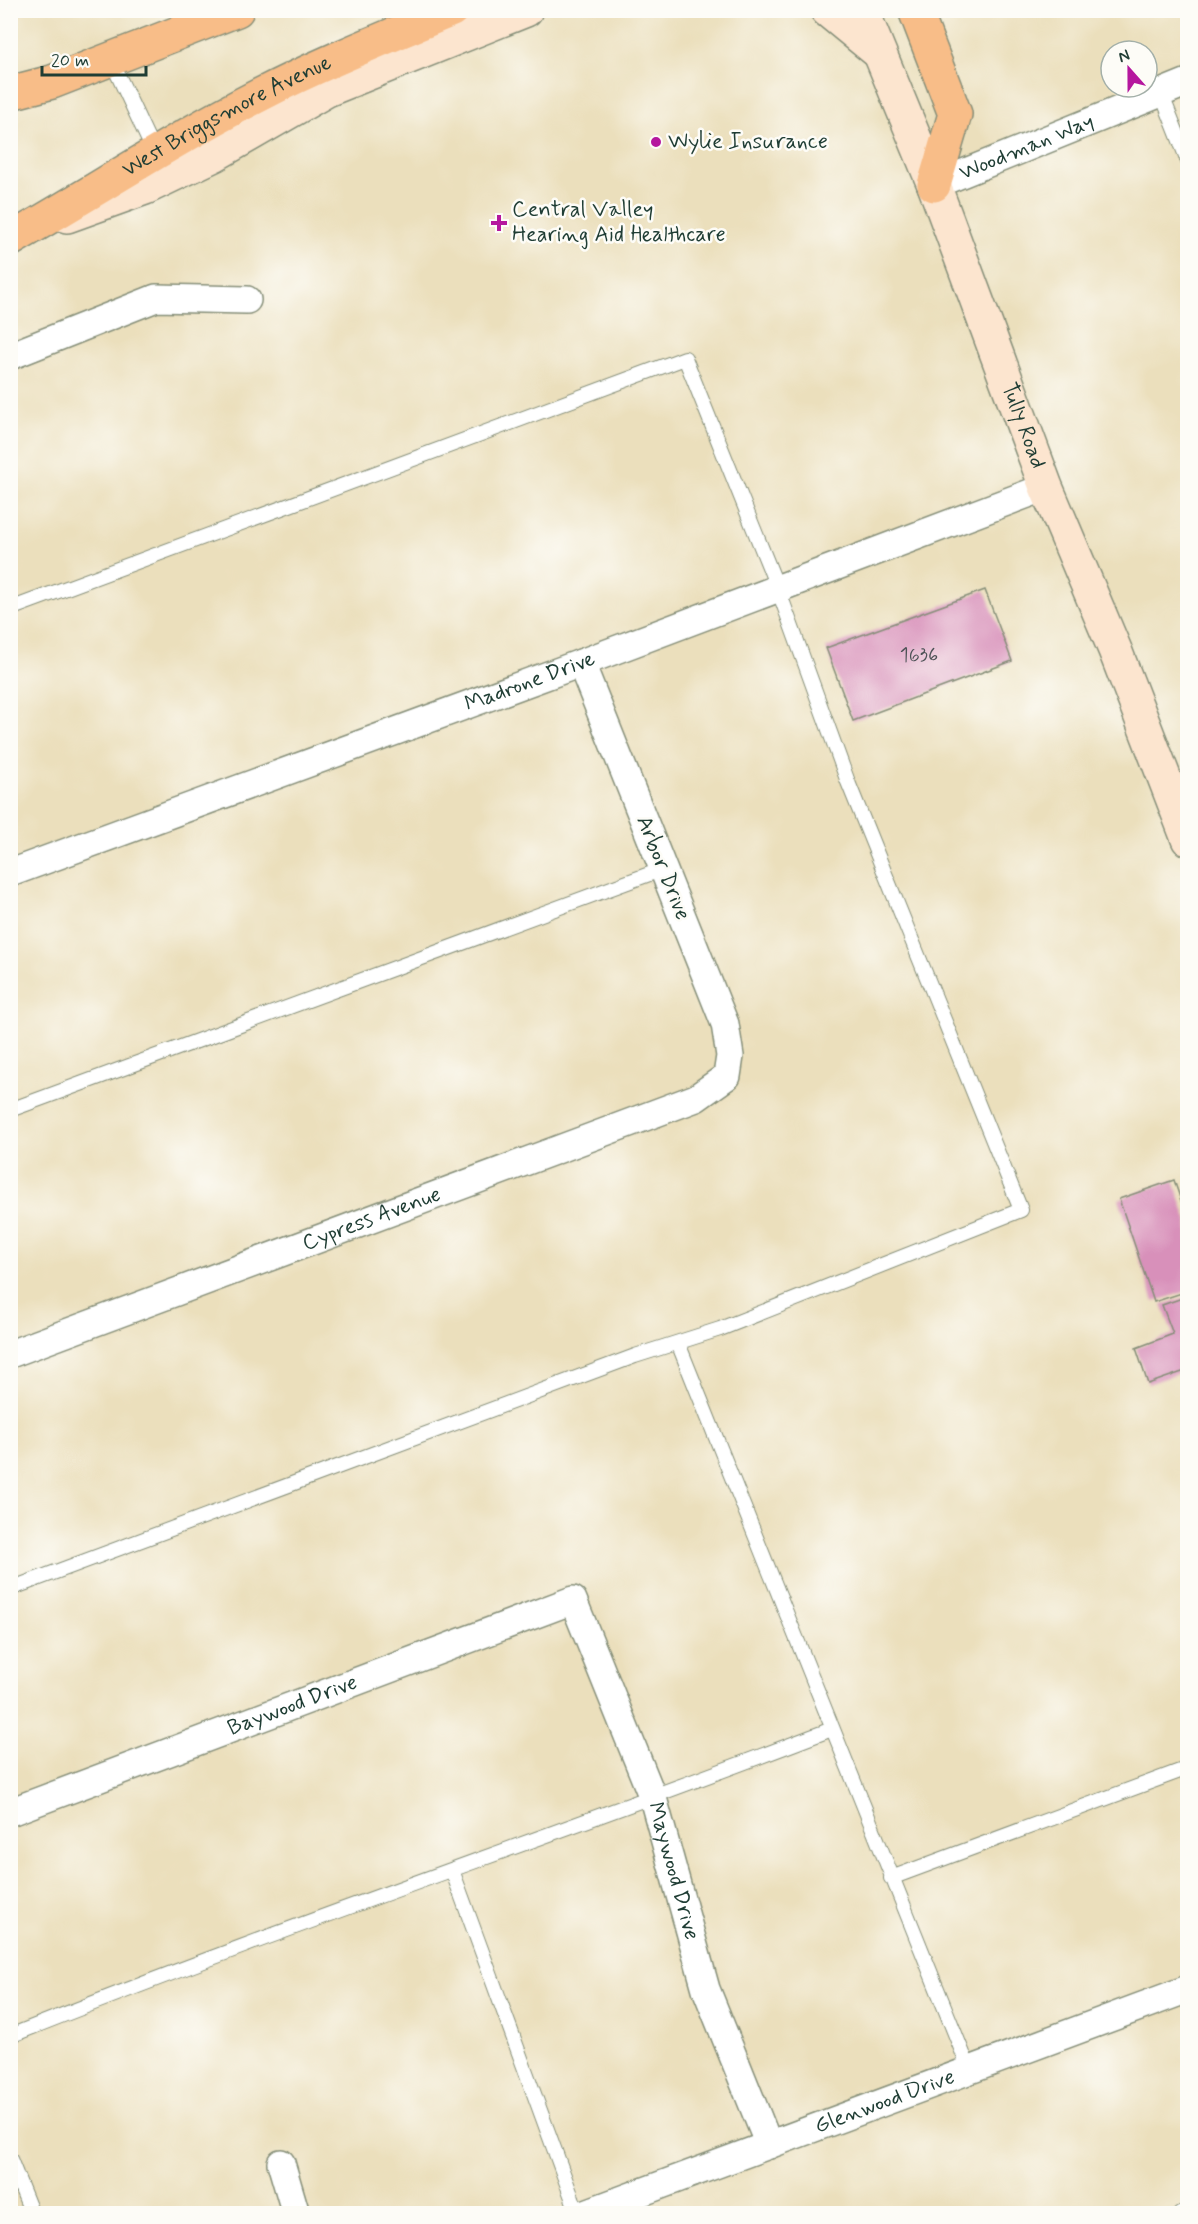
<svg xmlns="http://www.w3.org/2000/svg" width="1198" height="2224" viewBox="0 0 1198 2224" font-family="Mynerve,sans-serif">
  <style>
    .building { fill: #d890ba }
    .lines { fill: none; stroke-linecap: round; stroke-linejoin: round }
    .service-casing { stroke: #858e78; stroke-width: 16 }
    .minor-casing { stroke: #858e78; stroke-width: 30 }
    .secondary-casing { stroke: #858e78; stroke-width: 36 }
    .primary-casing { stroke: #858e78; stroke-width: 36 }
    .service { stroke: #fff; stroke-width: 14 }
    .minor { stroke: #fff; stroke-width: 27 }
    .secondary { stroke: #fce5cf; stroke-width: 33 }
    .primary { stroke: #f8bd88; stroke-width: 33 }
    .poi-dot { fill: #b5179e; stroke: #fdfcf7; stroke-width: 2 }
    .labels { text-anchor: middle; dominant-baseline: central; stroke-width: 5; stroke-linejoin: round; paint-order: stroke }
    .number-label { font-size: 20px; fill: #4d5256 }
    .street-label { font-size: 22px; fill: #1f3d34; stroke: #fdfcf7 }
    .poi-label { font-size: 22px; fill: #1f3d34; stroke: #fdfcf7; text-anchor: start }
  </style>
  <rect width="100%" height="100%" fill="#fdfcf7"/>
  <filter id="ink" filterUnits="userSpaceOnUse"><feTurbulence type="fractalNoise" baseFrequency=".0167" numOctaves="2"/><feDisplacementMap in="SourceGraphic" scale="12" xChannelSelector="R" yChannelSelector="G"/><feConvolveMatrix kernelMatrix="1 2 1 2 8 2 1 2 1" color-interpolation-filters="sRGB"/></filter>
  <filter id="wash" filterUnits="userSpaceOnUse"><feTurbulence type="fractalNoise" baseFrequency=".008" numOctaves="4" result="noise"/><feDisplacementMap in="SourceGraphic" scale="24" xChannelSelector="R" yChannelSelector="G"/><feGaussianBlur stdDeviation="1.35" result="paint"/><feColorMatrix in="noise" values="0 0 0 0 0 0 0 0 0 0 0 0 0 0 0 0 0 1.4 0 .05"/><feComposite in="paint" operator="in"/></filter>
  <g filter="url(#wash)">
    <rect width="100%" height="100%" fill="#ebdfbc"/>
    <g id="blocks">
      <!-- building -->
      <path class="building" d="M985 590 1012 661 853 721 826 648Z
        M1174 1180 1188 1221V1291L1154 1302 1119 1199Z
        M1188 1296V1370L1148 1384 1136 1348 1173 1334 1162 1305Z"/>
    </g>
  </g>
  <g filter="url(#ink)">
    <use href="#blocks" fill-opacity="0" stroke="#858e78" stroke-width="1.5"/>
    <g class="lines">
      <defs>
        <path id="service" d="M111 60 155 154
          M1161 93 1188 161
          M10 609 685 358 778 589 848 782 1021 1210 720 1329 635 1356 10 1589
          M10 1110 663 869
          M678 1343 970 2071
          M452 1870 578 2214
          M891 1878 1188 1768
          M10 2036C282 1927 559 1834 832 1729
          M10 2159 32 2214
          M1180 2214 1188 2211"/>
        <g id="minor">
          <path id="s1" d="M934 185 1188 82"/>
          <path d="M10 356 156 298 247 300"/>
          <path id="s2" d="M10 873 581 663 1046 487"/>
          <path id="s3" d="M10 1354 696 1098 727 1076 730 1056 725 1024 581 663"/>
          <path id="s4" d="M10 1812 573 1600 653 1798 706 1989 769 2145"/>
          <path d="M281 2163 296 2214"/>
          <path id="s5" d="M583 2214 1188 1989"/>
        </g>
        <g id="secondary">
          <path d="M827 10 877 51"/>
          <path id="s6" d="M862 10 934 185 1046 487 1115 650 1188 839"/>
          <path d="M67 216 145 188 216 154 327 90 526 10"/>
        </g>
        <g id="primary">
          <path d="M915 10 955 114 934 185"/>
          <path d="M10 93 52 82 237 10"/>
          <path id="s7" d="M10 240C94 192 174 139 260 95 322 63 388 37 452 10"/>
        </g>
      </defs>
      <!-- service casing -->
      <use href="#service" class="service-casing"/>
      <!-- minor casing -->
      <use href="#minor" class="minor-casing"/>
      <!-- secondary casing -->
      <use href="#secondary" class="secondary-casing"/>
      <!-- primary casing -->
      <use href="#primary" class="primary-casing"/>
      <!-- service -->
      <use href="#service" class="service"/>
      <!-- minor -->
      <use href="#minor" class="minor"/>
      <!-- secondary -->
      <use href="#secondary" class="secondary"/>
      <!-- primary -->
      <use href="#primary" class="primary"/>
    </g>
  </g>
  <!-- markers -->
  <g class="poi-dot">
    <circle cx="656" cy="142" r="6"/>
    <path d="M496 214h6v6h6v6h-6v6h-6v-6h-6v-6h6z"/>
  </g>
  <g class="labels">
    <!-- number labels -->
    <g class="number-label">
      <text x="919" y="655">1636</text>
    </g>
    <!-- street labels -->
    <g class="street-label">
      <text stroke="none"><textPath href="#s7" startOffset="250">West Briggsmore Avenue</textPath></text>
      <text stroke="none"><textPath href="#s1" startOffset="100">Woodman Way</textPath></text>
      <text stroke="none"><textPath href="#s6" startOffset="446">Tully Road</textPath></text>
      <text stroke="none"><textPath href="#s2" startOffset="554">Madrone Drive</textPath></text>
      <text transform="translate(663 868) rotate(68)">Arbor Drive</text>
      <text stroke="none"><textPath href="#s3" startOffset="386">Cypress Avenue</textPath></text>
      <text stroke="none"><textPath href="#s4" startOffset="302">Baywood Drive</textPath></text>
      <text stroke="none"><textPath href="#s4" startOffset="891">Maywood Drive</textPath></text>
      <text stroke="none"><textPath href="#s5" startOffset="322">Glenwood Drive</textPath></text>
    </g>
    <!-- poi labels -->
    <g class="poi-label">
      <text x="668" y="142">Wylie Insurance</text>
      <text x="512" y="210">Central Valley<tspan x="512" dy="25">Hearing Aid Healthcare</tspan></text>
    </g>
  </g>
  <!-- margin -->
  <rect width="1198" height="2224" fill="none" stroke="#fdfcf7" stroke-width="36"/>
  <!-- north arrow -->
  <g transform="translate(1129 69) rotate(339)"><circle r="28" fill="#fdfcf7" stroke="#a4b0a9" stroke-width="1.5"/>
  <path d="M0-4.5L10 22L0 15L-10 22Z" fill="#b5179e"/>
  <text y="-9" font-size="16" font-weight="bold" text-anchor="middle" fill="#1f3d34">N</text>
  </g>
  <!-- scale -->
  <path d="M42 66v9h104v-9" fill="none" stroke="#1f3d34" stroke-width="3"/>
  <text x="51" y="66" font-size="18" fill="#1f3d34" stroke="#fdfcf7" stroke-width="4.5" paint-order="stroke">20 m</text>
</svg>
